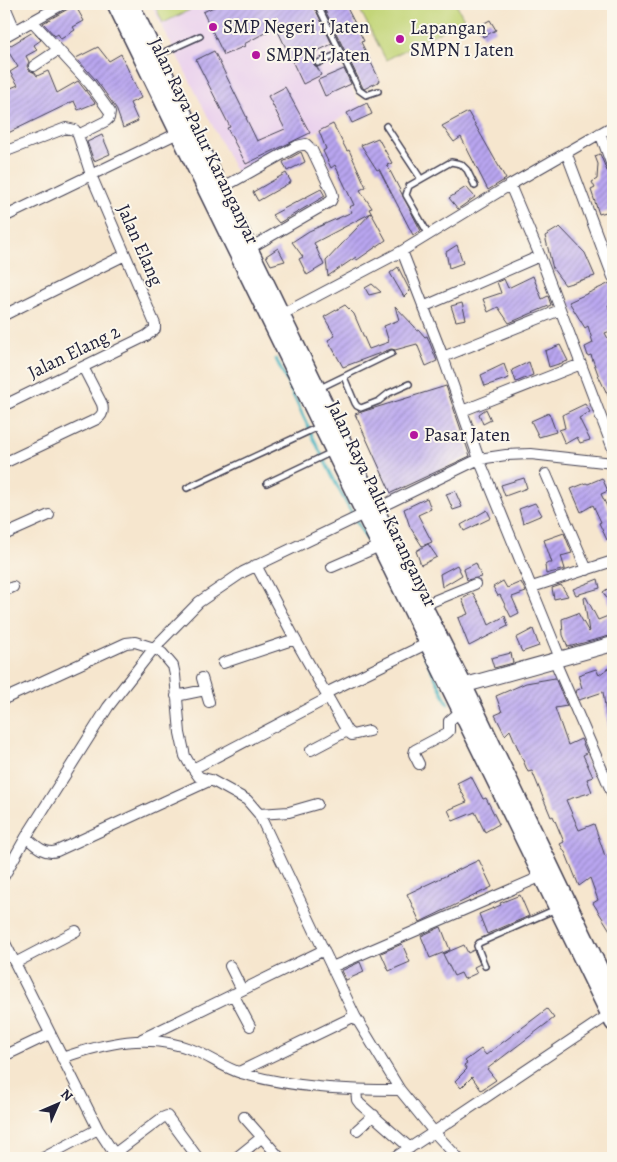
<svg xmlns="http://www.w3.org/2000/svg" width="617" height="1162" viewBox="0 0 617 1162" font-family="Alegreya,serif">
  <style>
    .built { fill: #ead1ed }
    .pitch { fill: #c3d578; stroke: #727c5a }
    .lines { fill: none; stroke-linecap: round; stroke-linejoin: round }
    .stream { stroke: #44b2c0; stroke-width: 3 }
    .building { fill: url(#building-hatch) }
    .service-casing { stroke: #423f51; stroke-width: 8 }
    .minor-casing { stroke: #423f51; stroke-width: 12 }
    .secondary-casing { stroke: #423f51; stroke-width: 16 }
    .primary-casing { stroke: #423f51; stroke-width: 18 }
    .service { stroke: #fff; stroke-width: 5 }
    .minor { stroke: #fff; stroke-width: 10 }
    .secondary { stroke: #fff; stroke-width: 14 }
    .primary { stroke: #fff; stroke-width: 15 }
    .poi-dot { fill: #b5179e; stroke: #fbf7ec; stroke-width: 2 }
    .labels { text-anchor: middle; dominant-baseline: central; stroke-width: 4; stroke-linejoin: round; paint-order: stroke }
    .poi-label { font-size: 19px; fill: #22223b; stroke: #fbf7ec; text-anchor: start }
    .street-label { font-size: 19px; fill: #22223b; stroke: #fbf7ec }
  </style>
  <defs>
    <pattern id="building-hatch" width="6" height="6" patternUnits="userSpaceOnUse" patternTransform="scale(1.25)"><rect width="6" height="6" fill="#b9a6f0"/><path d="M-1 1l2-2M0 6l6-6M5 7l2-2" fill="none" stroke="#9687c4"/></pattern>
  </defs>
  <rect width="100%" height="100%" fill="#fbf7ec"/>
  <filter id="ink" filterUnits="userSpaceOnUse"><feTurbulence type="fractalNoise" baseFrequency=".02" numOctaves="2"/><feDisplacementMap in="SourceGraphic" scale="10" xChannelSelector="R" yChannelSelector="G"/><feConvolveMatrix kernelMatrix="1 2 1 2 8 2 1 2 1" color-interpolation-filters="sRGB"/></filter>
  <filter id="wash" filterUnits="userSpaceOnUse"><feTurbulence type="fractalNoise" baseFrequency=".0096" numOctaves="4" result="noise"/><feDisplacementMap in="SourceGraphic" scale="20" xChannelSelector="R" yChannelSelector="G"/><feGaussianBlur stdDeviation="1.12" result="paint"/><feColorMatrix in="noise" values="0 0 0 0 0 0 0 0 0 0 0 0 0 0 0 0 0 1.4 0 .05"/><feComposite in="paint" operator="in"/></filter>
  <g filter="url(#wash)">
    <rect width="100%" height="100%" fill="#f6e6ce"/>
    <!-- built -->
    <path class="built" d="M151 4H310L361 107 237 174Z"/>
    <!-- pitch -->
    <path class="pitch" d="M154 4H202L163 23Z
      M357 4H456L464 19 386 60Z"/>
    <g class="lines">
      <!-- stream -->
      <path class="stream" d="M276 359C307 423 335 488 372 548
        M421 648 448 704"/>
    </g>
    <g id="blocks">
      <!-- building -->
      <path class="building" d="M220 4H313L332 44 311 54 314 61V65L317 67 321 75 303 84 276 27 244 44 245 46 224 55 203 12Z
        M322 4H345L364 41 361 42 380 81 364 89 363 88Z
        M75 5 84 21 73 27 75 30 61 39 58 34 55 36 43 23Z
        M490 20 496 30 483 37 477 27Z
        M33 32 41 40 34 45 37 50 26 56 29 62 27 66 29 70 35 73 37 76 48 71 57 93 78 81 95 103 78 110 74 101 4 135V91L18 85 10 72 18 67 6 48Z
        M98 47 109 61 121 54 141 98 130 103 138 121 123 128 116 108 96 80 76 58Z
        M214 51 247 118H246L257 141 285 129 268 96 285 87 310 133 246 164 227 128 230 127 196 60Z
        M344 69 351 84 325 96 318 80Z
        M367 103 372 114 352 123 347 113Z
        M468 112 506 179 488 190 461 137 454 142 442 126Z
        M333 124 347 151 349 150 366 187 360 190 372 208 369 209 386 240 357 260 356 257 328 276 326 261 371 213 314 243 324 265 307 275 299 259 303 257 292 242 309 231 352 212 349 207 354 205 335 165 331 168 323 151 326 149 319 131Z
        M102 135 110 154 94 161 87 142Z
        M378 138 392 163 387 165 421 231 413 235 379 169 377 170 361 145Z
        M301 152 305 162 287 171 283 162Z
        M600 154 607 171 613 175V210L599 214 591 190 595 188 592 182 597 179 598 164 595 156Z
        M286 173 291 182 258 201 253 192Z
        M466 187 475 197 458 209 449 198Z
        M321 189 325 196 279 223 272 215Z
        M560 227 585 253 595 276 565 285 553 269 545 236Z
        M457 245 463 263 449 268 446 252Z
        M278 248 285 261 271 265 266 256Z
        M398 267 410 291 404 297 390 273Z
        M533 276 542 299 548 296 551 305 509 323 498 307 488 312 483 299 501 293 497 282 504 279 508 288Z
        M610 283 613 284V302L608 305 613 317V330L605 333 612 346 609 347 613 358V406L599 377 591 355 588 356 585 347 593 343 588 326 585 328 569 302Z
        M372 284 381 292 369 295 365 288Z
        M462 303 466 319 456 321 451 306Z
        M345 305 354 314 369 349 389 342 384 326 399 320 395 306 415 327 417 331 419 330 425 337 427 336 437 361 426 366 417 344 395 350 391 349 343 367 328 340 335 336 324 317Z
        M560 345 568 361 549 367 545 351Z
        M529 362 533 375 516 382 512 370Z
        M504 364 509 378 485 386 481 375Z
        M446 386 470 456 391 493 355 414Z
        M585 404 590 412 579 418 590 440 580 443 577 437 565 444 559 430 565 428 562 415Z
        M486 409 491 420 483 424 479 414Z
        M549 413 556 432 539 437 531 421Z
        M524 478 527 488 505 496 501 485Z
        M602 478 608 491 601 494 610 513 607 514 613 526V536L607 540 599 523 601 522 593 505 581 512 571 489 586 483 588 484Z
        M455 491 462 507 453 510 446 494Z
        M427 498 431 509 418 515 432 542 422 546 410 527 404 509Z
        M535 503 542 515 523 523 519 509Z
        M487 510 491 518 464 531 461 525Z
        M564 533 572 553 561 556 565 569 546 574 545 565 548 563H552L544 540Z
        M428 544 437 557 421 565 416 551Z
        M476 563 481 577 467 580 464 569Z
        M457 565 462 575 442 587 440 574Z
        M598 579 600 588 576 595 573 589Z
        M503 581 507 588 521 582 526 592 512 597 519 613 511 617 500 595 498 596 493 587Z
        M561 585 568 596 554 599 552 588Z
        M613 585V609L603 592Z
        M473 593 481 608H482L489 625 505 616 508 626 469 646 458 618 468 614 462 599Z
        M586 597 598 620 613 614V635L568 647 563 635 562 619 578 613 589 632 584 598Z
        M533 629 539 646 522 652 516 638Z
        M511 653 513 663 494 668 491 658Z
        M608 668 613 670V727H608L603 692 579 700 575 691 582 688 578 675 596 669 599 675Z
        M555 678 567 706 555 708 568 745 581 739 587 753 583 755 593 777 587 779 592 792 566 800 579 830 594 824 605 856 610 854 613 858V935L593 903 598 900 590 878 579 886 566 854 560 844 564 842 553 816 551 817 532 771 528 772 510 730 505 735 495 715 502 712 496 696 526 683Z
        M471 776 483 799 486 798 499 824 485 832 475 812 453 821 448 810 467 802 457 783Z
        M479 860 492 887 420 922 407 894Z
        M520 895 529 916 487 934 479 914 501 905 500 903Z
        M441 927 450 950 430 958 421 936Z
        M402 944 410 962 389 971 381 953Z
        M464 945 468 953 474 950 480 964 474 967 477 973 464 979 461 973 454 976 443 954Z
        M360 962 364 972 346 980 341 971Z
        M547 1009 554 1018 487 1069 496 1080 481 1090 472 1077 461 1088 455 1081 467 1069 464 1065 467 1063 465 1061 481 1049 486 1055Z"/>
    </g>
  </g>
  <g filter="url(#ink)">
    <use href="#blocks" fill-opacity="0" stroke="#423f51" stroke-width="1"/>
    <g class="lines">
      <defs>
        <path id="service" d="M317 4 359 90 366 95 378 91
          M158 55 200 36
          M318 63 341 53
          M386 126 421 179
          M429 235 406 195 409 186 451 162 461 164 467 170 475 186
          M344 377 355 403 357 406 361 408 379 401 389 393 409 384
          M318 389 392 353
          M267 483 332 452
          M187 488 318 427
          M485 966 477 946 479 943 556 909"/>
        <path id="minor" d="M4 4 15 30
          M32 21 90 84 110 112 109 118 106 121 78 135
          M4 37 63 4
          M34 66 58 50
          M600 133 613 168
          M4 152 66 128 75 130 78 135 91 175 155 324V329L146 336 7 404
          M566 152 613 277
          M510 185 540 256 613 449
          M220 189 297 146 306 144 312 150 332 192 333 196 331 201 250 248
          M4 217 182 131
          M402 251 443 357 479 459 560 658
          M423 307 540 256
          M4 315 125 255
          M277 317 402 251 510 185 613 126
          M443 357 560 310
          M462 411 581 364
          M4 463 97 419C103 415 104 411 102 404L83 367
          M546 474 587 570
          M376 509 479 459 506 455 531 454 613 463
          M4 535 49 515
          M256 565 295 639 347 731 352 735 369 731
          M332 567 380 546
          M532 587 613 561
          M4 591 13 587
          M424 605 475 584
          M554 659 613 795
          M223 663 295 639
          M202 678 209 702
          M326 693 428 643
          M176 696 205 690
          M4 699 126 643 135 642 154 648 199 602 243 572 364 514
          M311 750 347 731
          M419 764 414 754 415 750 447 733 449 731V721L461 711
          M193 769 328 698
          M259 814 289 812 317 804
          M26 837C35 845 44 855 57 851L211 780
          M4 876 26 837 108 707 154 648 162 653 173 666 175 675 180 733 185 756 189 763 199 777 211 780 247 800 259 814 355 1016
          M4 941 98 1129 117 1158
          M15 963 76 931
          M230 966 242 990
          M332 967 547 874
          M233 994 250 1026
          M142 1039 324 950
          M4 1056 50 1034
          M62 1058C105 1043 149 1032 193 1050 209 1056 224 1068 241 1073 293 1088 347 1090 400 1090
          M239 1072 355 1016 400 1090 434 1132 613 1012
          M356 1090 357 1100 360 1104 410 1148
          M244 1117 280 1158
          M357 1130 374 1115
          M114 1154 162 1118 167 1116 198 1158
          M43 1158 98 1129
          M236 1158 261 1138
          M394 1158 434 1132 458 1158"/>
        <path id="secondary" d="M455 688 613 644"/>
        <path id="primary" d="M115 4 613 1023
          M131 4 391 540 464 685 613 996"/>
      </defs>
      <!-- service casing -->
      <use href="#service" class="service-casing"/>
      <!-- minor casing -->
      <use href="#minor" class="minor-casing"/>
      <!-- secondary casing -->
      <use href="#secondary" class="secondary-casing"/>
      <!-- primary casing -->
      <use href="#primary" class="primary-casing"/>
      <!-- service -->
      <use href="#service" class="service"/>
      <!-- minor -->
      <use href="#minor" class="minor"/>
      <!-- secondary -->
      <use href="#secondary" class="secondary"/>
      <!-- primary -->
      <use href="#primary" class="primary"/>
    </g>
  </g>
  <!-- markers -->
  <g class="poi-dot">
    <circle cx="213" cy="27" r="5"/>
    <circle cx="400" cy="39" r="5"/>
    <circle cx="256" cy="55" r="5"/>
    <circle cx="414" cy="435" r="5"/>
  </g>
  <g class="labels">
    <!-- poi labels -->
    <g class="poi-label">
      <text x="223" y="27">SMP Negeri 1 Jaten</text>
      <text x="410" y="28">Lapangan<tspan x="410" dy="22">SMPN 1 Jaten</tspan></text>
      <text x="266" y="55">SMPN 1 Jaten</text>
      <text x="424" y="435">Pasar Jaten</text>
    </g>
    <!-- street labels -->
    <g class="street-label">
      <text transform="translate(204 141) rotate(64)">Jalan Raya Palur Karanganyar</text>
      <text transform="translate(140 245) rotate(66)">Jalan Elang</text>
      <text transform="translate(74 352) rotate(-26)">Jalan Elang 2</text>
      <text transform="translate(382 504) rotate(64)">Jalan Raya Palur Karanganyar</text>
    </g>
  </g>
  <!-- margin -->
  <rect width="617" height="1162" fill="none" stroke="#fbf7ec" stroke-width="20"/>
  <!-- north arrow -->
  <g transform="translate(58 1104) rotate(45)" stroke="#fbf7ec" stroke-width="4" paint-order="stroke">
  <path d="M0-4L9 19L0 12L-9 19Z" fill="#22223b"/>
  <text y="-8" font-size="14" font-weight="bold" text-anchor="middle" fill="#22223b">N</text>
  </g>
</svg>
